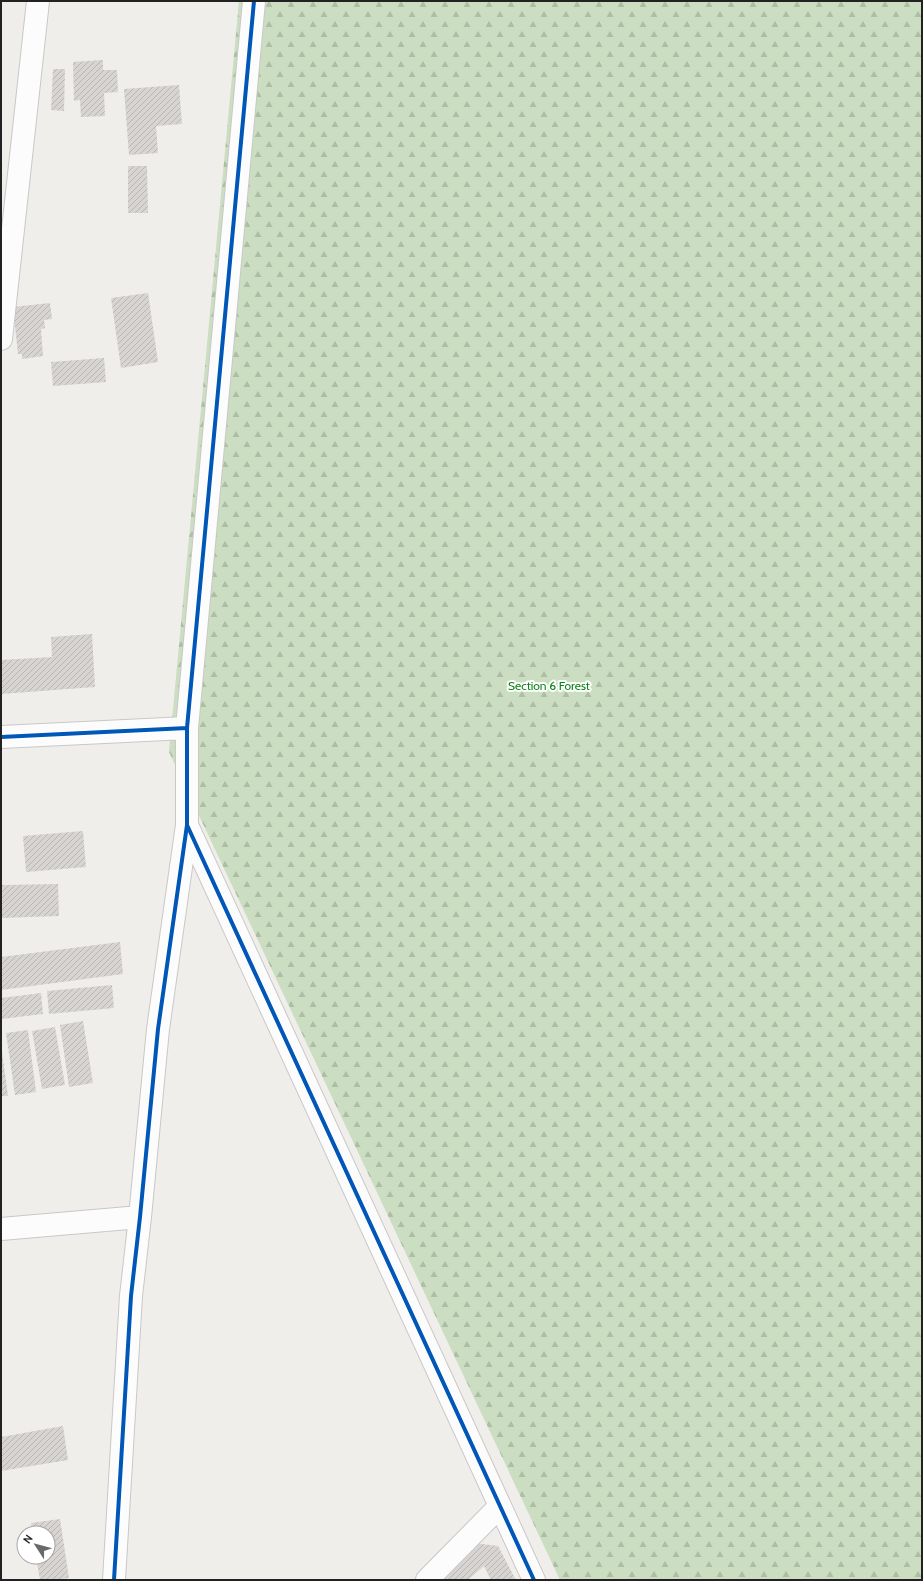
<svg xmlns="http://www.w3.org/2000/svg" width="923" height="1581" viewBox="0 0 923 1581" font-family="Cabin,sans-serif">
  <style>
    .forest { fill: url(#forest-firs) }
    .building { fill: url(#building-hatch) }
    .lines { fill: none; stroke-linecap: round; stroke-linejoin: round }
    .street-casing { stroke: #c9c8c7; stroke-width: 24 }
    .street { stroke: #fdfcfc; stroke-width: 22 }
    .cycleway-casing { stroke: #fff; stroke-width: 6 }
    .cycleway { stroke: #0057b8; stroke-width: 4 }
    .labels { text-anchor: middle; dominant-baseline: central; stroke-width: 4; stroke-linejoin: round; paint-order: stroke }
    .park-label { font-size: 12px; fill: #0c8416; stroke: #fff }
  </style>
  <defs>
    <pattern id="forest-firs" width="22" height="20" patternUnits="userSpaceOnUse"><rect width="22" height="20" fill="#cbdec1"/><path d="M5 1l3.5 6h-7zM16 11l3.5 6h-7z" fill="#aebea6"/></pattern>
    <pattern id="building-hatch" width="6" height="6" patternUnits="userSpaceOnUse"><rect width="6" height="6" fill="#d7d4d2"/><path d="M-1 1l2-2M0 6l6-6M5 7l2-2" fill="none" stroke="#b8b6b4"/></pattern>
  </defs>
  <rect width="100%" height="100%" fill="#f0eeeb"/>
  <!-- forest -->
  <path class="forest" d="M239 1H922V1580H560L169 752Z"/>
  <!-- building -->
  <path class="building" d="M103 60V70H117L118 92 104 93 105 116 81 117 80 100 74 101 73 62Z
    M53 69H65L64 111 51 110Z
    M179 85 182 124 156 126 158 153 129 155 124 89Z
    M128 166H147L148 213H128Z
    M148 293 158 362 121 368 111 298Z
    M50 303 52 319 44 320 45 328 41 329 43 356 22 359V354H18L13 307Z
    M104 358 106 382 53 386 51 362Z
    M92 634 95 687 1 694V660L52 657 51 637Z
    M83 831 86 867 26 872 23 836Z
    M58 884 59 916 1 918V885Z
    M120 942 123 974 1 990V957Z
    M112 985 114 1008 49 1014 47 991Z
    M41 993 43 1014 1 1019V998Z
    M83 1021 93 1083 69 1087 60 1025Z
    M55 1027 65 1085 42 1089 32 1031Z
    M28 1030 36 1092 15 1095 6 1033Z
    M1 1044 8 1096H1Z
    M63 1426 68 1460 1 1471V1437Z
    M60 1519 69 1578 54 1580H40L36 1557H48V1533H32L31 1523Z
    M474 1543 498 1546 516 1580H491L484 1566 468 1580H439Z"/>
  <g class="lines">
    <defs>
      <path id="street" d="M1 339 38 1
        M187 728 254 1
        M1 737 187 728V825L158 1029 140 1217 131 1296 114 1580
        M187 825 534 1580
        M1 1229 140 1217
        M427 1580 500 1506"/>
    </defs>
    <!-- street casing -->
    <use href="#street" class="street-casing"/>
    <!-- street -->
    <use href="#street" class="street"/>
    <defs>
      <path id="cycleway" d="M187 728 254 1
        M1 737 187 728V825L158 1029 140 1217 131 1296 114 1580
        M187 825 534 1580"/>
    </defs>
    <!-- cycleway casing -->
    <use href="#cycleway" class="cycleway-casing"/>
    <!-- cycleway -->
    <use href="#cycleway" class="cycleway"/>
  </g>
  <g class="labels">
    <!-- park labels -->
    <g class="park-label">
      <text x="549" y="685">Section 6 Forest</text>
    </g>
  </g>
  <!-- border -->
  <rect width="923" height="1581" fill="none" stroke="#222222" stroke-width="4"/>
  <!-- north arrow -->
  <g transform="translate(36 1545) rotate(306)"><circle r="19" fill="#ffffff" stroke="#a7a7a7"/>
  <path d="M0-3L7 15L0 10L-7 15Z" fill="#6a6968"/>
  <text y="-6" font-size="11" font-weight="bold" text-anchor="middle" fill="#222222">N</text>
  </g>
</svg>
